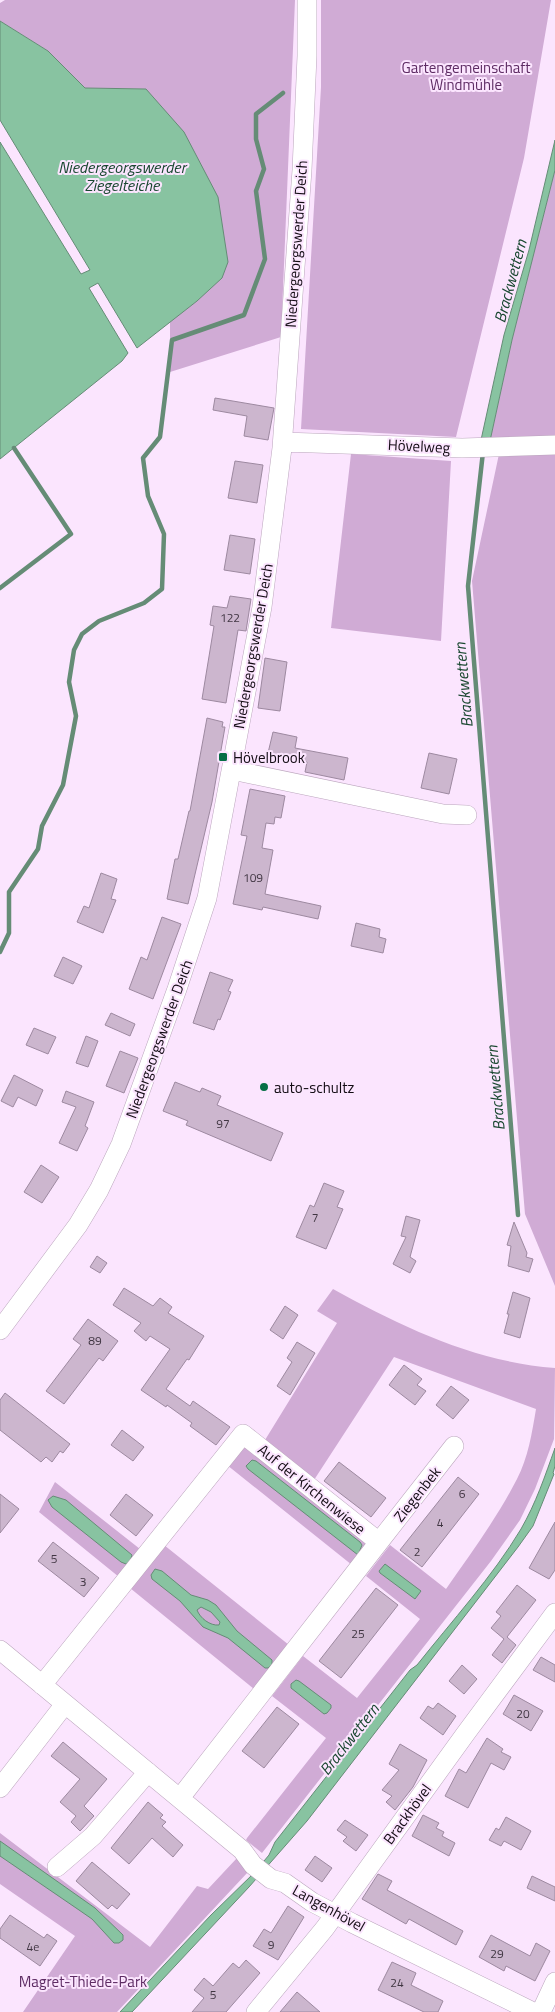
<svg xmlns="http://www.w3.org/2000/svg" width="555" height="2012" viewBox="0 0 555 2012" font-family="'Titillium Web',sans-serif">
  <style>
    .green { fill: #d0abd5 }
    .water { fill: #88c3a1; stroke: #658c76; fill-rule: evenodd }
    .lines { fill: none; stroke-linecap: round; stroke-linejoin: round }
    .stream { stroke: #658c76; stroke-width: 4.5 }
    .building { fill: #ccb6ce; stroke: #9d89a0 }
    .minor-casing { stroke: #bba6bd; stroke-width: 20 }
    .minor { stroke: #fff; stroke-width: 19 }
    .poi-dot { fill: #066e45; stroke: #fbe5fe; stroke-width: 2 }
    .labels { text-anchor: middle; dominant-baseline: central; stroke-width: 4; stroke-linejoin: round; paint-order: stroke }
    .number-label { font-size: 12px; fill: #403642 }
    .park-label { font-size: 15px; fill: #5e2c64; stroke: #fbe5fe }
    .street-label { font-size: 15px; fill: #120b13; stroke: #fbe5fe }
    .poi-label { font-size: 15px; fill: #120b13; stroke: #fbe5fe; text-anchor: start }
    .water-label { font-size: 16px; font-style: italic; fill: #194730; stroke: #fbe5fe }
  </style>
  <rect width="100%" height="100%" fill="#fbe5fe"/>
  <!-- green -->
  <path class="green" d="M5 0H295L281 337 170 372V321L197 301 146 89 85 88 48 51 0 21V3Z
    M321 0H551L524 158 456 437 301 429 321 87Z
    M555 170V438L490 441 512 340Z
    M555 451V1286L525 1214 472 581 499 454Z
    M351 454 451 461 441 641 331 628Z
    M333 1289C402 1327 475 1362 555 1368L554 1439 535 1489 520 1520 491 1561 262 1853 246 1840 247 1838 326 1738 272 1696 303 1656 357 1698 420 1619 366 1576 390 1545 446 1589C471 1553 497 1518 517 1479 528 1458 532 1433 536 1409L394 1357 314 1480 265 1440 337 1323 317 1311Z
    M244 1443 369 1542 352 1565 227 1465Z
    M55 1482 140 1549 119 1577 39 1512Z
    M164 1545 289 1645 254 1689 130 1588Z
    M0 1833 150 1947 197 1886 208 1889 237 1858 248 1872 117 2012H23L75 1936 0 1884Z"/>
  <!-- water -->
  <path class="water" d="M0 21 48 51 85 88 146 89 184 132 218 197 228 262 222 278 197 301 137 348 98 283 89 288 128 353 122 361 0 459V142L81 274 90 270 0 120Z
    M555 140V170L512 340 490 441 481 440 504 335 529 250Z
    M555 1448V1466L553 1473 554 1474 533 1526 518 1547 307 1821 249 1887 132 2012H120L211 1915 254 1873 269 1855 275 1842 410 1670 417 1665C451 1622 493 1576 521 1529 536 1503 545 1476 555 1448Z
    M252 1460 256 1461 360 1542 362 1545 358 1555 248 1469 246 1466Z
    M53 1496 66 1500 132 1555 130 1562 126 1564 121 1562 52 1507 48 1500Z
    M385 1564 421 1591 415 1599 380 1573 379 1571Z
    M155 1569 162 1571 191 1595 208 1600 216 1605 237 1631 272 1660V1664L268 1668H265L228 1638 203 1627 180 1601 152 1579 151 1575ZM201 1607 211 1612 220 1622 219 1625C210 1626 200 1618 197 1610Z
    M296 1680 299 1681 331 1705V1708L327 1713 324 1714 291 1688V1684Z
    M0 1841 95 1908 123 1935V1940L119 1943H114L92 1919 79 1910 0 1856Z"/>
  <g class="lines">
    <!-- stream -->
    <path class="stream" d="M483 452 468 586 518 1215
      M0 588 71 534 14 448
      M0 952 9 933V892L38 849 42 826 63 785 76 716 69 682 74 650 82 634 99 621 144 603 162 589 164 534 148 496 143 458 160 437 172 340 244 315 265 259 256 191 264 169 256 139V114L283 93"/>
  </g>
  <!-- building -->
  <path class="building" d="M215 398 274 408 268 440 244 436 247 416 213 410Z
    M235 461 263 465 257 503 228 498Z
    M230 535 255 539 250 574 224 570Z
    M230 596 251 599 246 631 238 630 226 703 202 699 214 626 210 625 213 606 227 608Z
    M265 658 287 662 280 711 258 708Z
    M207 718 223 722 222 727H225L212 802 188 904 167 899 175 859H178L189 811H190Z
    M273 732 297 737 295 748 348 758 344 780 305 772 307 762 268 753Z
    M429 753 457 759 449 794 421 788Z
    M250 789 285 796 281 818 275 817 274 824 266 823 262 848 273 850 265 894 321 906 318 919 263 907 262 910 233 904 247 836 241 835Z
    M101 873 117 879 111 899 116 900 103 933 77 922 84 906 89 908Z
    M162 917 181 924 153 999 129 989 141 957 147 960Z
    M356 923 380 929 379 937 386 939 383 953 351 946Z
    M63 957 82 966 73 984 54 976Z
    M210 972 233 980 228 991 231 992 220 1020 218 1019 214 1030 193 1023Z
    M111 1013 135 1024 130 1036 105 1025Z
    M34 1028 56 1037 48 1054 26 1045Z
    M86 1036 98 1041 88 1067 76 1063Z
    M120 1051 138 1058 124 1093 106 1086Z
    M14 1075 43 1090 36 1106 18 1097 13 1107 1 1101Z
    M175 1082 200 1092 202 1088 221 1096 217 1105 283 1133 271 1161 186 1125 188 1121 163 1111Z
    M66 1091 94 1102 85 1126 88 1128 77 1151 59 1143 76 1107 62 1102Z
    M41 1165 59 1177 42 1203 24 1192Z
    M324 1183 344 1191 337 1207 343 1209 326 1249 296 1237 310 1205 314 1207Z
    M406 1216 420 1220 410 1257 416 1261 410 1273 393 1264 406 1237 401 1236Z
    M514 1222 527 1253 526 1257 533 1259 529 1272 508 1266 511 1246 507 1245Z
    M97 1256 107 1263 100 1273 90 1267Z
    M124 1288 153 1306 160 1298 172 1307 168 1313 204 1336 189 1360 187 1359 166 1389 190 1406 193 1401 230 1427 216 1445 190 1426 192 1423 167 1405 166 1407 141 1390 170 1349 150 1336 146 1341 134 1331 141 1323 113 1305Z
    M513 1292 530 1298 520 1338 504 1333 509 1314H507Z
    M285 1306 298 1315 283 1339 270 1330Z
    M88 1319 118 1341 103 1361 99 1358 64 1404 46 1391 81 1345 73 1339Z
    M297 1342 315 1353 290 1395 277 1386 292 1362 287 1358Z
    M404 1365 422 1379 417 1385 426 1391 415 1405 389 1385Z
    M451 1386 469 1400 453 1419 436 1405Z
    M5 1393 70 1444 63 1453 60 1451 52 1462 46 1457 41 1462 0 1430V1400Z
    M122 1430 144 1447 133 1461 111 1445Z
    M339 1462 386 1498 371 1517 324 1481Z
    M458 1477 479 1494 422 1567 400 1550Z
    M0 1494 19 1509 0 1533Z
    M126 1494 153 1515 136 1536 110 1515Z
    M555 1522V1570L549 1579 529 1568Z
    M53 1542 99 1578 84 1597 38 1561Z
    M517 1585 536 1600 507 1637 516 1645 502 1663 492 1655 504 1639 491 1628 501 1616 496 1612Z
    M376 1588 398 1605 341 1678 319 1661Z
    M541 1657 555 1665V1682L533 1670Z
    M462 1665 477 1679 464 1694 449 1681Z
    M514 1695 543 1711 531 1731 503 1714Z
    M438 1703 456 1716 443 1735 420 1718 428 1706 433 1709Z
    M277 1707 299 1724 264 1768 242 1751Z
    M487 1738 503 1749 501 1752 511 1757 504 1770 491 1763 468 1808 445 1796 459 1769 466 1773Z
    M63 1742 107 1779 84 1806 94 1816 80 1831 71 1822 76 1816 60 1802 80 1779 51 1756Z
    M400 1744 427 1760 413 1787 395 1810 386 1802 392 1796 382 1790 399 1770 389 1764Z
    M148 1802 163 1815 160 1818 166 1822 162 1826 183 1845 173 1857 152 1838 129 1864 111 1848Z
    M423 1815 439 1823 436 1828 444 1832 442 1836 455 1843 449 1856 412 1836Z
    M506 1817 531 1831 521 1850 504 1841 501 1846 489 1840 496 1828 499 1830Z
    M345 1820 368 1835 356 1851 343 1841 347 1837 337 1830Z
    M315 1856 332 1868 322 1882 305 1870Z
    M92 1862 130 1894 117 1909 112 1905 108 1909 76 1881Z
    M378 1874 392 1881 387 1890 463 1931 456 1945 409 1919 406 1924 362 1899Z
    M532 1876 555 1887V1901L527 1888Z
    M288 1906 304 1917 278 1960 253 1946 264 1929 271 1933Z
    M10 1915 44 1938 47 1934 57 1941 40 1966 0 1938V1929Z
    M491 1935 530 1956 536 1943 550 1951 535 1981 506 1966 504 1971 479 1957Z
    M246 1960 260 1973 226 2012H192L204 1998 194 1990 204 1978 213 1986 233 1963 239 1968Z
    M392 1962 416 1973 411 1985 443 2001 438 2012H424L378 1990Z
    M297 1992 320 2012H280Z"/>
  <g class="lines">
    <defs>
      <path id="minor" d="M283 442 462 448 555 445
        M232 770 443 814 467 815
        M0 1330 78 1225 99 1190 121 1144 177 989 207 898 262 607 282 448 302 170 307 56V0
        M379 1542 454 1446
        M0 1650 242 1850 253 1865 271 1879 285 1883 312 1902 352 1923 533 2012
        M42 1685 243 1434 379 1542 180 1798
        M0 1788 65 1704
        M57 1867 93 1836 148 1772
        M256 2012 325 1928 466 1733 555 1613
        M541 2012 555 1982"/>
    </defs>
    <!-- minor casing -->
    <use href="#minor" class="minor-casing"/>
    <!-- minor -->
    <use href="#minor" class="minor"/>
  </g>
  <!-- markers -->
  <g class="poi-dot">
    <rect x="218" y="752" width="10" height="10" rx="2.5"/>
    <circle cx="264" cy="1087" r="5"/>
  </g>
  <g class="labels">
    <!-- number labels -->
    <g class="number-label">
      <text x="230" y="617">122</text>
      <text x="253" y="877">109</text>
      <text x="223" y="1123">97</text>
      <text x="315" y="1217">7</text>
      <text x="95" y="1340">89</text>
      <text x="462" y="1493">6</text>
      <text x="440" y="1522">4</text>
      <text x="417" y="1551">2</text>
      <text x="54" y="1558">5</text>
      <text x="83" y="1581">3</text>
      <text x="358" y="1633">25</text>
      <text x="523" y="1713">20</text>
      <text x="271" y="1944">9</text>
      <text x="33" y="1946">4e</text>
      <text x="497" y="1953">29</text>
      <text x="397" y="1982">24</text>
      <text x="213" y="1994">5</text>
    </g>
    <!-- park labels -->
    <g class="park-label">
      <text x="466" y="67">Gartengemeinschaft<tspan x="466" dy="17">Windmühle</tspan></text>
      <text x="83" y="1981">Magret-Thiede-Park</text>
    </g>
    <!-- street labels -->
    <g class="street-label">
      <text transform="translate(296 244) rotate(-86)">Niedergeorgswerder Deich</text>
      <text transform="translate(419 446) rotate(3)">Hövelweg</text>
      <text transform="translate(253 646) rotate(-80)">Niedergeorgswerder Deich</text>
      <text transform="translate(159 1039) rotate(-70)">Niedergeorgswerder Deich</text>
      <text transform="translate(312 1489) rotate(39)">Auf der Kirchenwiese</text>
      <text transform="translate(417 1494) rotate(-52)">Ziegenbek</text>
      <text transform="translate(407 1814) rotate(-54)">Brackhövel</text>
      <text transform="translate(329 1908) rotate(29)">Langenhövel</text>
    </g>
    <!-- poi labels -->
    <g class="poi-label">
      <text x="233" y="757">Hövelbrook</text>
      <text x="274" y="1087">auto-schultz</text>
    </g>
    <!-- water labels -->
    <g class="water-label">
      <text x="122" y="167">Niedergeorgswerder<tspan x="122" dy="18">Ziegelteiche</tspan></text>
      <text transform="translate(510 281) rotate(-75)">Brackwettern</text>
      <text transform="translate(463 685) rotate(-95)">Brackwettern</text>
      <text transform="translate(495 1088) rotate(-95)">Brackwettern</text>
      <text transform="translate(349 1739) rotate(-52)">Brackwettern</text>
    </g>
  </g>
</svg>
